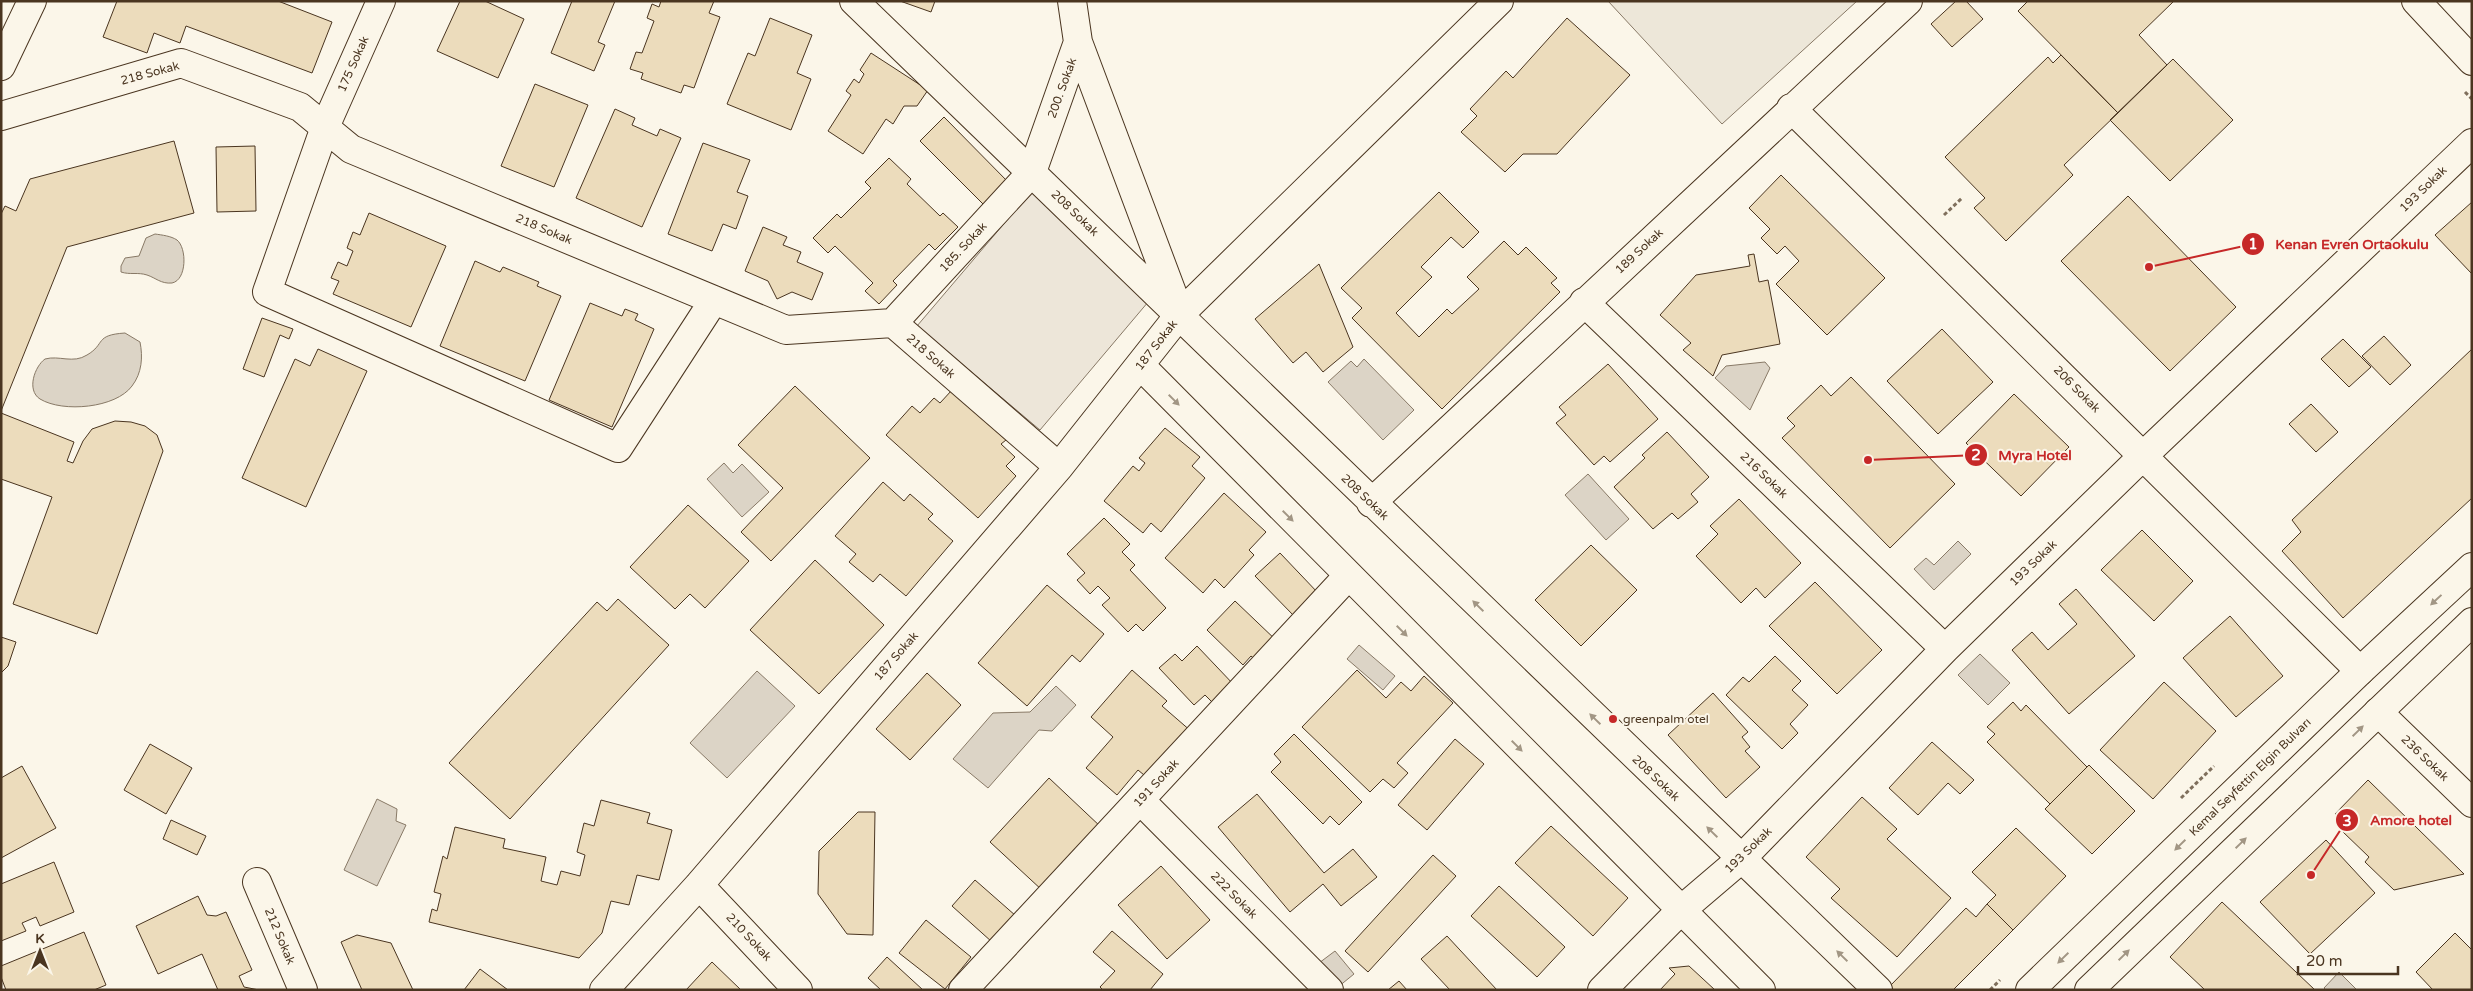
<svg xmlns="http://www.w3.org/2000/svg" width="2473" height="991" viewBox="0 0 2473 991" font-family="'Varela Round',sans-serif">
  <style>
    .green { fill: #ede6d9; stroke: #887966 }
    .parking { fill: #ede7d9; stroke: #887966 }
    .water { fill: #dcd4c6; stroke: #887966 }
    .building { fill: #ecdcbc; stroke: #4a3520 }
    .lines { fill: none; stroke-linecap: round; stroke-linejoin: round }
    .street-casing { stroke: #4a3520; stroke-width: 30 }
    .secondary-casing { stroke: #4a3520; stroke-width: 30 }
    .path { stroke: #7f6f5c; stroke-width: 3; stroke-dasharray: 4 2.5; stroke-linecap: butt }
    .street { stroke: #fbf6e9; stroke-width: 28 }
    .secondary { stroke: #fbf6e9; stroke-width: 28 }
    .oneway { fill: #a29684 }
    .poi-dot { fill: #c62828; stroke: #fbf6e9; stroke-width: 2 }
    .labels { text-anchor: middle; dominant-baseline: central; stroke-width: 4; stroke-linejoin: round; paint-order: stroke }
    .street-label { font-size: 12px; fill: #4a3520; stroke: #fbf6e9 }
    .poi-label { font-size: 12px; fill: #4a3520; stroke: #fbf6e9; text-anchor: start }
    .leader { fill: none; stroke: #c62828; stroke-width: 2 }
    .callout-dot { fill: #c62828; stroke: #fbf6e9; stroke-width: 2 }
    .mark-label { font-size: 15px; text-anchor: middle; font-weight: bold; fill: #fff }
    .callout-label { font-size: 14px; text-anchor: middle; font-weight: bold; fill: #c62828; stroke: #fbf6e9; stroke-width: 4; stroke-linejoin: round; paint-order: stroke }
  </style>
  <rect width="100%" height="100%" fill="#fbf6e9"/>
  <!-- green -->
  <path class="green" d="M1031 192 1154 295 1040 430 917 326Z"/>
  <!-- parking -->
  <path class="parking" d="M1608 1H1857L1722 124Z"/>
  <!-- water -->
  <path class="water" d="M155 234C162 235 171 236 177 240 187 248 187 280 172 283 161 284 156 278 147 275 138 272 130 275 121 272V266L125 258 139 256 146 238Z
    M125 333 140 342C143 357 142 373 132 386 116 408 63 413 40 399 26 390 35 366 45 359 59 355 73 364 87 355 106 344 94 335 125 333Z
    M1364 359 1414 410 1383 440 1328 382 1351 361 1357 367Z
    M1765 362 1770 368 1750 410 1715 378 1726 366Z
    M724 463 733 473 742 464 769 492 742 517 707 479Z
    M1588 474 1629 519 1606 540 1565 495Z
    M1958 541 1971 554 1934 590 1914 569 1926 558 1934 565Z
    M1359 645 1395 676 1383 690 1347 659Z
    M1980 654 2010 683 1988 705 1958 675Z
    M757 671 795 706 727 778 690 743Z
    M1056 686 1076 705 1052 731 1039 730 988 788 953 759 993 713 1030 712Z
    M377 799 397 809 396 821 406 825 377 886 344 870Z
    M1335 951 1354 974 1338 987 1319 963Z
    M2339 972 2357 990H2326L2324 988Z"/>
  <!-- building -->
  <path class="building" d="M117 1H278L332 22 312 73 186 26 180 43 154 33 147 53 103 37Z
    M460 1H485L524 19 498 78 437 51Z
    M572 1H615L598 42 605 45 594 71 551 53Z
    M661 1H714L709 13 720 17 694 88 684 85 681 93 641 79 643 73 630 69 636 52 642 53 654 21 647 18 652 4 659 7Z
    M900 1H935L931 12Z
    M1956 1H1966L1983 19 1952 47 1931 24Z
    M2028 1H2174L2139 35 2167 65 2118 113 2018 11Z
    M770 18 812 35 797 73 811 79 791 130 727 104 748 53 755 56Z
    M1567 18 1630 75 1557 154H1523L1505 172 1461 132 1477 116 1470 109 1506 71 1513 78Z
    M871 53 928 90 917 106H904L893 124 886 119 863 154 828 131 851 95 846 91 854 79 859 83 864 74 860 70Z
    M2061 55 2118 113 2064 165 2073 175 2006 241 1974 208 1985 198 1945 157 2048 57 2053 63Z
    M2173 59 2233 120 2170 181 2110 120Z
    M535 84 588 105 554 187 501 166Z
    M615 109 635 118 632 125 657 136 660 129 681 138 642 227 576 198Z
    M944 117 1011 185 987 208 920 141Z
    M174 141 194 213 67 247 1 411V214L5 206 16 211 30 179Z
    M703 143 750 160 737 192 748 196 736 229 723 224 712 251 668 234Z
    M255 146 256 211 217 212 216 147Z
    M889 158 911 179 907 184 940 216 943 213 958 227 935 250 929 244 893 281 897 285 879 304 865 291 873 283 835 246 828 253 813 238 837 214 841 218 871 188 865 182Z
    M1781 175 1885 278 1827 335 1776 284 1799 261 1785 246 1777 254 1761 238 1770 229 1749 208Z
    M1439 192 1479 232 1463 248 1451 237 1421 267 1432 277 1396 313 1419 337 1447 309 1452 314 1479 289 1467 277 1504 241 1518 255 1526 247 1557 278 1551 283 1560 292 1442 409 1352 318 1362 308 1341 288Z
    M2128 196 2236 307 2170 371 2061 261Z
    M2472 202V274L2435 235Z
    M369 213 446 246 411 327 333 294 339 281 331 278 338 262 347 266 353 251 347 248 353 232 360 235Z
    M763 227 787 237 783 245 801 252 797 262 823 273 812 300 792 292 777 299 768 281 745 271Z
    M1754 254 1759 282 1768 280 1780 344 1722 355 1713 376 1683 350 1691 343 1660 315 1696 275 1750 266 1748 255Z
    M475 261 500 272 503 267 539 282 537 286 561 296 525 381 440 346Z
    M1319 264 1353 347 1323 372 1306 352 1293 363 1255 319Z
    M590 303 622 316 625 309 638 314 635 320 654 329 612 427 549 400Z
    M262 318 293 329 289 339 280 335 264 377 243 369Z
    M1942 329 1993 382 1938 434 1887 381Z
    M2384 336 2411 365 2390 385 2362 356Z
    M2343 339 2371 367 2349 387 2321 359Z
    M318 349 367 371 306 507 242 478 295 359 310 366Z
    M2472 349V498L2343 618 2282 551 2301 532 2292 520Z
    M1608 364 1658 419 1610 462 1604 456 1594 465 1556 423 1566 415 1559 407Z
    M1851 377 1955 484 1890 548 1782 438 1795 426 1787 418 1821 385 1831 396Z
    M795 386 870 458 771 561 741 532 783 488 738 445Z
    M952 390 1006 440 1001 444 1015 457 1006 466 1016 476 978 518 886 435 912 406 920 413 934 398 940 403Z
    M2014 394 2069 447 2021 496 1966 443Z
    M2311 404 2338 432 2316 452 2289 424Z
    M1 413 74 442 67 461 73 463 83 441 92 429 115 421 131 422 145 426 157 435 163 451 97 634 13 604 52 497 1 479Z
    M1165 428 1200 457 1192 466 1205 478 1161 532 1151 523 1143 533 1104 501 1133 466 1139 471 1145 463 1139 458Z
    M1667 432 1709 477 1691 494 1698 502 1678 519 1672 513 1653 529 1614 487 1645 458 1642 455Z
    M883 482 904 501 910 494 933 514 928 519 953 541 906 596 880 574 873 582 849 562 856 554 835 536Z
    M1224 493 1266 532 1249 550 1254 555 1224 588 1215 579 1203 593 1165 558Z
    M1739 499 1801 563 1765 598 1756 588 1741 603 1696 556 1718 534 1710 526Z
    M688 505 749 561 705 608 690 594 675 609 630 567Z
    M1104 518 1130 544 1122 552 1135 565 1130 570 1166 608 1143 631 1136 624 1128 632 1102 605 1110 598 1098 586 1090 594 1077 580 1085 573 1067 554Z
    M2142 530 2193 581 2154 621 2101 570Z
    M1591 545 1637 590 1581 646 1535 600Z
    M1280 553 1319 594 1295 617 1255 576Z
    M815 560 884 625 819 694 750 630Z
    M1815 582 1882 650 1837 694 1769 626Z
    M1047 585 1104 634 1080 662 1072 655 1027 706 978 663Z
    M2076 589 2135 656 2069 714 2012 650 2032 632 2048 650 2077 624 2059 604Z
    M618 599 669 645 510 819 449 763 597 602 607 611Z
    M1235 601 1279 643 1259 663 1251 656 1243 665 1207 630Z
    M2230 616 2283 676 2236 717 2183 658Z
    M1 637 16 642 8 666 1 673Z
    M1197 646 1235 686 1215 705 1205 695 1194 705 1159 668 1175 654 1182 661Z
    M1775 656 1801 681 1792 690 1808 705 1790 724 1798 733 1782 749 1726 695 1743 677 1749 682Z
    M1132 670 1167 701 1162 706 1192 732 1150 780 1138 770 1117 795 1086 768 1113 737 1091 717Z
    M1357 670 1386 698 1401 682 1411 691 1424 676 1453 703 1397 763 1408 773 1394 788 1383 779 1370 792 1302 727Z
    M927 673 961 705 910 760 876 729Z
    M2164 682 2216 731 2153 799 2100 750Z
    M1713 693 1748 732 1742 737 1750 747 1745 751 1760 767 1726 798 1668 735Z
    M2013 702 2021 711 2026 705 2087 767 2050 804 1987 742 1995 734 1987 727Z
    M1294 734 1362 802 1339 825 1330 816 1323 824 1271 772 1281 762 1274 754Z
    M1455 739 1484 764 1427 830 1398 805Z
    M1932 742 1974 780 1960 794 1948 783 1918 815 1889 788Z
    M150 744 192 768 166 814 124 790Z
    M2089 765 2135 811 2092 854 2045 809Z
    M22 766 56 828 1 858V778Z
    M1049 778 1102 828 1043 891 990 842Z
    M2368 780 2464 874 2394 890 2365 862 2369 857 2342 831 2347 826 2335 814Z
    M1257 794 1324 873 1353 849 1377 877 1341 906 1323 884 1290 912 1218 827Z
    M1862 797 1897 829 1887 839 1951 898 1897 957 1831 898 1840 889 1806 857Z
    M601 800 650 813 647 823 672 830 659 880 637 875 629 905 611 901 602 933 579 958 429 922 432 909 437 911 441 894 434 892 443 856 447 859 455 827 505 839 503 848 546 857 541 881 557 885 561 871 580 876 585 855 577 852 584 823 594 826Z
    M858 812H875L873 935 847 934 818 894 819 851Z
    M171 820 206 836 197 855 163 839Z
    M1551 826 1628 898 1593 936 1515 863Z
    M2016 828 2066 876 2013 930 1987 904 1996 895 1972 872Z
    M2326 840 2375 893 2310 954 2260 902Z
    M1433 855 1456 876 1368 972 1345 951Z
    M54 862 74 912 40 926 36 917 22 923 26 931 1 941V884Z
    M1161 866 1210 920 1167 959 1118 905Z
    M975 880 1016 916 992 942 952 906Z
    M1499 886 1565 947 1537 977 1471 916Z
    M198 896 207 915 216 916 226 912 252 970 239 976 244 987 259 990H218L202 954 158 974 136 926Z
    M2222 902 2315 990H2205L2170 957Z
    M1987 904 2013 930 1953 990H1894L1890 986 1966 908 1976 917Z
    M926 920 971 957 945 989 899 953Z
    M1112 931 1163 974 1150 990H1103L1100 987 1115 971 1093 952Z
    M84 932 106 985 94 990H6L1 977V966Z
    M2455 933 2472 950V990H2433L2416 972Z
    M357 935 391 943 413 990H362L341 942Z
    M1447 936 1497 990H1450L1421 959Z
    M887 957 923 990H881L868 978Z
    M712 962 741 990H686Z
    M1689 966 1715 990H1660L1675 974 1669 968Z
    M480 969 508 990H464Z
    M1399 981 1407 990H1388Z"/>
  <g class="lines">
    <defs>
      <path id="street" d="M381 1 325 127 267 292 618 448 714 300
        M854 1C1196 330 1534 662 1878 990
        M1078 42 1180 314 1499 1
        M1791 108 2360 671
        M1 116 181 63 300 107 351 149 786 330 893 323 1059 467
        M1584 302 1945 649
        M893 323 1032 172 1078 42 1072 1
        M1140 365 1761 990
        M1371 503 1908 1
        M2378 712 2472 803
        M1140 800 1329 990
        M257 882 303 990
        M699 885 798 990
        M604 990 699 885 1059 467 1180 314
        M963 990 1348 576
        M1602 990 1680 911 1741 859 1945 649 2144 455 2472 143"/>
      <path id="secondary" d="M2416 1 2472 61
        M1 66 32 1
        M2030 990 2360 671 2472 567
        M2089 990 2472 622"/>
    </defs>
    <!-- street casing -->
    <use href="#street" class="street-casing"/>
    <!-- secondary casing -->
    <use href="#secondary" class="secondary-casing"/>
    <!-- path -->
    <path class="path" d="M2465 92 2472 99
      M1944 215 1962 198
      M2181 798 2214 766
      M1990 990 2000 980"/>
    <!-- street -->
    <use href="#street" class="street"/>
    <!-- secondary -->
    <use href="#secondary" class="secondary"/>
  </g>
  <!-- one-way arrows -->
  <defs><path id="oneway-solid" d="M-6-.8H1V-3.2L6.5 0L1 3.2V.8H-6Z" transform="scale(1.25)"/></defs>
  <g class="oneway">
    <use href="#oneway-solid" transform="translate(1174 400) rotate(45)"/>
    <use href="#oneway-solid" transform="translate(1288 516) rotate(45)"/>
    <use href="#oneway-solid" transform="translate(2436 600) rotate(137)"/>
    <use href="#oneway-solid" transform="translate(1478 606) rotate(-136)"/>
    <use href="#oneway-solid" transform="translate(1402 631) rotate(45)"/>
    <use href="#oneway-solid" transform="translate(1595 719) rotate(-136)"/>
    <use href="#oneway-solid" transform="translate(2358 731) rotate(-44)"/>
    <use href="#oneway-solid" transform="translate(1517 746) rotate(45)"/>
    <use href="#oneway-solid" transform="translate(1712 832) rotate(-136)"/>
    <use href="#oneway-solid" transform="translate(2241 843) rotate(-44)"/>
    <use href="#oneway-solid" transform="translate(2180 845) rotate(136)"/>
    <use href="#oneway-solid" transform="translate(2124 955) rotate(-44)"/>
    <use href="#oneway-solid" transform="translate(1842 956) rotate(-136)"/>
    <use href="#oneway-solid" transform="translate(2063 958) rotate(136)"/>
  </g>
  <!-- markers -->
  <circle class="poi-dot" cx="1613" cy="719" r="5"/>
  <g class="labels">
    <!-- street labels -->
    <g class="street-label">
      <text transform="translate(353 64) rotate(-66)">175 Sokak</text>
      <text transform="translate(150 73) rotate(-15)">218 Sokak</text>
      <text transform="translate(1062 88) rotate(-70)">200. Sokak</text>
      <text transform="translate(2423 189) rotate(-44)">193 Sokak</text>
      <text transform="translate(1075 213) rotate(44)">208 Sokak</text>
      <text transform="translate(544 229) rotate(23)">218 Sokak</text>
      <text transform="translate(963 247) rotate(-47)">185. Sokak</text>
      <text transform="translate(1639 251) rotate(-43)">189 Sokak</text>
      <text transform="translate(1156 345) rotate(-52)">187 Sokak</text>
      <text transform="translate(931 356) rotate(41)">218 Sokak</text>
      <text transform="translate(2077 389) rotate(45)">206 Sokak</text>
      <text transform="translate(1764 475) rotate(44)">216 Sokak</text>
      <text transform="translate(1365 497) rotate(44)">208 Sokak</text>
      <text transform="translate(2033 563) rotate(-44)">193 Sokak</text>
      <text transform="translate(896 656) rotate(-49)">187 Sokak</text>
      <text transform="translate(2425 758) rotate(44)">236 Sokak</text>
      <text transform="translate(2250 777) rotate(-44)">Kemal Seyfettin Elgin Bulvarı</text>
      <text transform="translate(1656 778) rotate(44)">208 Sokak</text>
      <text transform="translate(1156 783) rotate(-47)">191 Sokak</text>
      <text transform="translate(1748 850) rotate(-44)">193 Sokak</text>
      <text transform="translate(1234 895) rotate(45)">222 Sokak</text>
      <text transform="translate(280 936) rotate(67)">212 Sokak</text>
      <text transform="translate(749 937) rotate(47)">210 Sokak</text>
    </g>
    <!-- poi labels -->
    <g class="poi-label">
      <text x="1623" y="719">greenpalm otel</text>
    </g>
  </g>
  <!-- callouts -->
  <path class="leader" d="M2149 267L2253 244M1868 460L1976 455M2311 875L2347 820"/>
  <g class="callout-dot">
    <circle cx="2149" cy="267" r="5"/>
    <circle cx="1868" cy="460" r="5"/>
    <circle cx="2311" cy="875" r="5"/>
    <circle cx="2253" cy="244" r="12"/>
    <circle cx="1976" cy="455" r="12"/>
    <circle cx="2347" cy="820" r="12"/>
  </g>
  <g class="mark-label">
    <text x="2253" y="249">1</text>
    <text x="1976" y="460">2</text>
    <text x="2347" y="826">3</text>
  </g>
  <g class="callout-label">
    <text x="2352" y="249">Kenan Evren Ortaokulu</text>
    <text x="2035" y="460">Myra Hotel</text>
    <text x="2411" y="825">Amore hotel</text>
  </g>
  <!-- border -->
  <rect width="2473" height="991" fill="none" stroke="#4a3520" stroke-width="5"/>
  <!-- north arrow -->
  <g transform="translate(40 951)" stroke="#fbf6e9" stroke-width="4" paint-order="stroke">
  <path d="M0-4L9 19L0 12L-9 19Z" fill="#4a3520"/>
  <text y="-8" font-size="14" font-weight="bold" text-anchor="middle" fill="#4a3520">K</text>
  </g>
  <!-- scale -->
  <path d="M2298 966v8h100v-8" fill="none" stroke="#4a3520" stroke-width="2.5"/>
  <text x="2306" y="966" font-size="15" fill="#4a3520" stroke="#fbf6e9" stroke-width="4" paint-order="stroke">20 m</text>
</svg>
